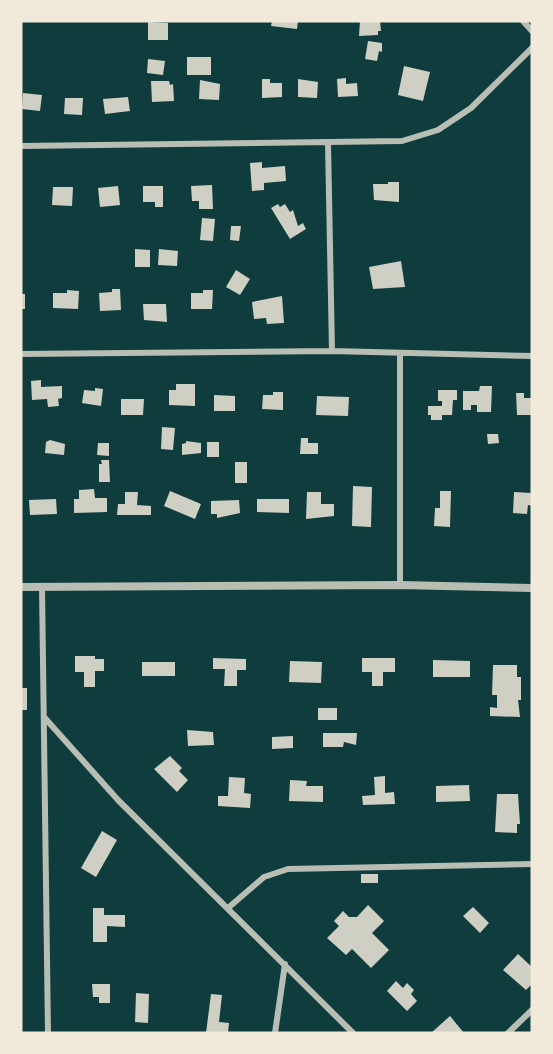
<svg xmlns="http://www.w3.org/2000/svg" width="553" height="1054" viewBox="0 0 553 1054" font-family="'Varela Round',sans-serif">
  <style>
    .building { fill: #cfcfc3 }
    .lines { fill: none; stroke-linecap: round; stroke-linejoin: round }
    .minor { stroke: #b8beb3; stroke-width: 6 }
    .tertiary { stroke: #b8beb3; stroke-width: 8 }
  </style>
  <rect width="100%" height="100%" fill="#0f3d3e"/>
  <!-- building -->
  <path class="building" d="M272 21H298L297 29 271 26Z
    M360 21H380L381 31H378V35L359 36Z
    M148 22 168 23V40H148Z
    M368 41 382 43V52L379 51 377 61 365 59Z
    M187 57H211V75H187Z
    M148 59 165 61 163 75 147 73Z
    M404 66 430 72 423 101 398 95Z
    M346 78V84L357 83 358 96 338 97 337 79Z
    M262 79H270V83H282V97L262 98Z
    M298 79 318 82 317 98 298 97Z
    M200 80 220 84 219 100 199 99Z
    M151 81H169L170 85 173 84 174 101 152 102Z
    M23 93 42 95 40 111 22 109Z
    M128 97 130 111 105 114 103 99Z
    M65 98H83L82 115 64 114Z
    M262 162V168L285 166 286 181 264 183V190L252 191 250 163Z
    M388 182H399V202L374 200 373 184H388Z
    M212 185 213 209H199V201H192L191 186Z
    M118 186 120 205 100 207 98 188Z
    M143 186H163V207H155V202H143Z
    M53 187H73L72 206 52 205Z
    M278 204 280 207 285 204 290 212 293 210 298 226 303 223 306 229 290 239 271 208Z
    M202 218 215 219 213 241 200 240Z
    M231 226H241L239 241 230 240Z
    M135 249 150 250V267H135Z
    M159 249 178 251 177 266 158 265Z
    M401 261 405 287 373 289 369 267Z
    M236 270 250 279 240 295 226 287Z
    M112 289H120L121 310 100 311 99 293 112 292Z
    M67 290 79 291 78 309 53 308V293H67Z
    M203 290H213L212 309H191V293H203Z
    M21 294H25V309H21Z
    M282 296 284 323 267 324 266 318 254 319 252 302Z
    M143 304H166L167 322 144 320Z
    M41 380V387L62 386V398L58 399 59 406 48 407 47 399 32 400 31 381Z
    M176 384H195V406L169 405V390H176Z
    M480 386H492L491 412H477V405H471V410H463V391H479Z
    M95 388 103 389 101 406 82 403 84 390 95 391Z
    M438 390H457V400H453L452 415H442V420H431V415H428V406H442V401H438Z
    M273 392H283V410L262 409 263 395H273Z
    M516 393H524V398H532V415H517Z
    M214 395 235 396V411H214Z
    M317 396 349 397 348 416 316 415Z
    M121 399H144L143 415H121Z
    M162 427 175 428 173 450 161 449Z
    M487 434H498L499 443 488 444Z
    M301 438H308V443H318V454H300Z
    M50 440 65 444 64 455 45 453 46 442Z
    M186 441 201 443V453L182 455V444L186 443Z
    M207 442H219V457H207Z
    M98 443H109V456L97 455Z
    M101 460H109L110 482H99V464H102Z
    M235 462H247V483H235Z
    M353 486 372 487 371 527 352 526Z
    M94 489 95 498H107V512L74 513V499H79V490Z
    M170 491 201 504 195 519 164 506Z
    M440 491H451L450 527 434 526 435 508H440Z
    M125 492H138L137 505 151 506V515H117L118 504H125Z
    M307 492H321V504H334V516L306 519Z
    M514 492 532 493V506L528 505 527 514 513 513Z
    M56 499 57 514 30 515 29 500Z
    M257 499H289V513L257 512Z
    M239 500 240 513 217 518V514H211V501Z
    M75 656H95V659H104V671H95V687H84V672H75Z
    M213 658 246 659V670H237V686H224L225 669H213Z
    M362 658H395V672H383V686H372V672H362Z
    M433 660 470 661V677H433Z
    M290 661 322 662 321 683 289 682Z
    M142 662H175V676H142Z
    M493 665H517V677H521V700H518L520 717 490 716V707L497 708V695H492Z
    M21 688H27V710H21Z
    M318 708H337V720H318Z
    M187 730 213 732 214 745 188 746Z
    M323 733H357L356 745 344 742 343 747H323Z
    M293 736V748L272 749V737Z
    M170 756 182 768 179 771 188 780 177 792 154 769Z
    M385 776V793L394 792 395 804 363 805 362 796 375 795 374 777Z
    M229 777 245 778 244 793 251 794 250 808 218 806V796H228Z
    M290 780 307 781 306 786H323V802L289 801Z
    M469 785 470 801 436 802V786Z
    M497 794H518L520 824H517V833L495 832Z
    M102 831 117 840 96 877 81 868Z
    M361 874H378V883H361Z
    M368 905 384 921 372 933 389 950 371 968 352 949 346 955 327 938 339 926 334 921 343 911 349 917H357Z
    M473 907 489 923 480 933 463 916Z
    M93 908H104V915H125V927L107 926V942H93Z
    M518 954 532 967V984L526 990 503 970Z
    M396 981 403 988 407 983 414 990 411 994 417 1001 407 1011 387 991Z
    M92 984H110V1003H99V997H93Z
    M136 993 149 994 148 1023 135 1022Z
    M211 994 222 995 219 1022 229 1023 228 1033H206Z
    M450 1016 464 1033H431Z"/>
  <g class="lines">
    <!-- minor -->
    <path class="minor" d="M523 21 532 31
      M328 143 332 351
      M21 146 402 141 438 130 471 108 532 48
      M21 354 332 351 532 356
      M400 355V585
      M42 587 48 1033
      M44 717 118 800 353 1033
      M228 908 264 877 288 869 532 864
      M275 1033 285 964
      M508 1033 532 1010"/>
    <!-- tertiary -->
    <path class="tertiary" d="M21 587 400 585 532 588"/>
  </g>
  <!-- border -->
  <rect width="553" height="1054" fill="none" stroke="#f1e9da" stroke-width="45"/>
</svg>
